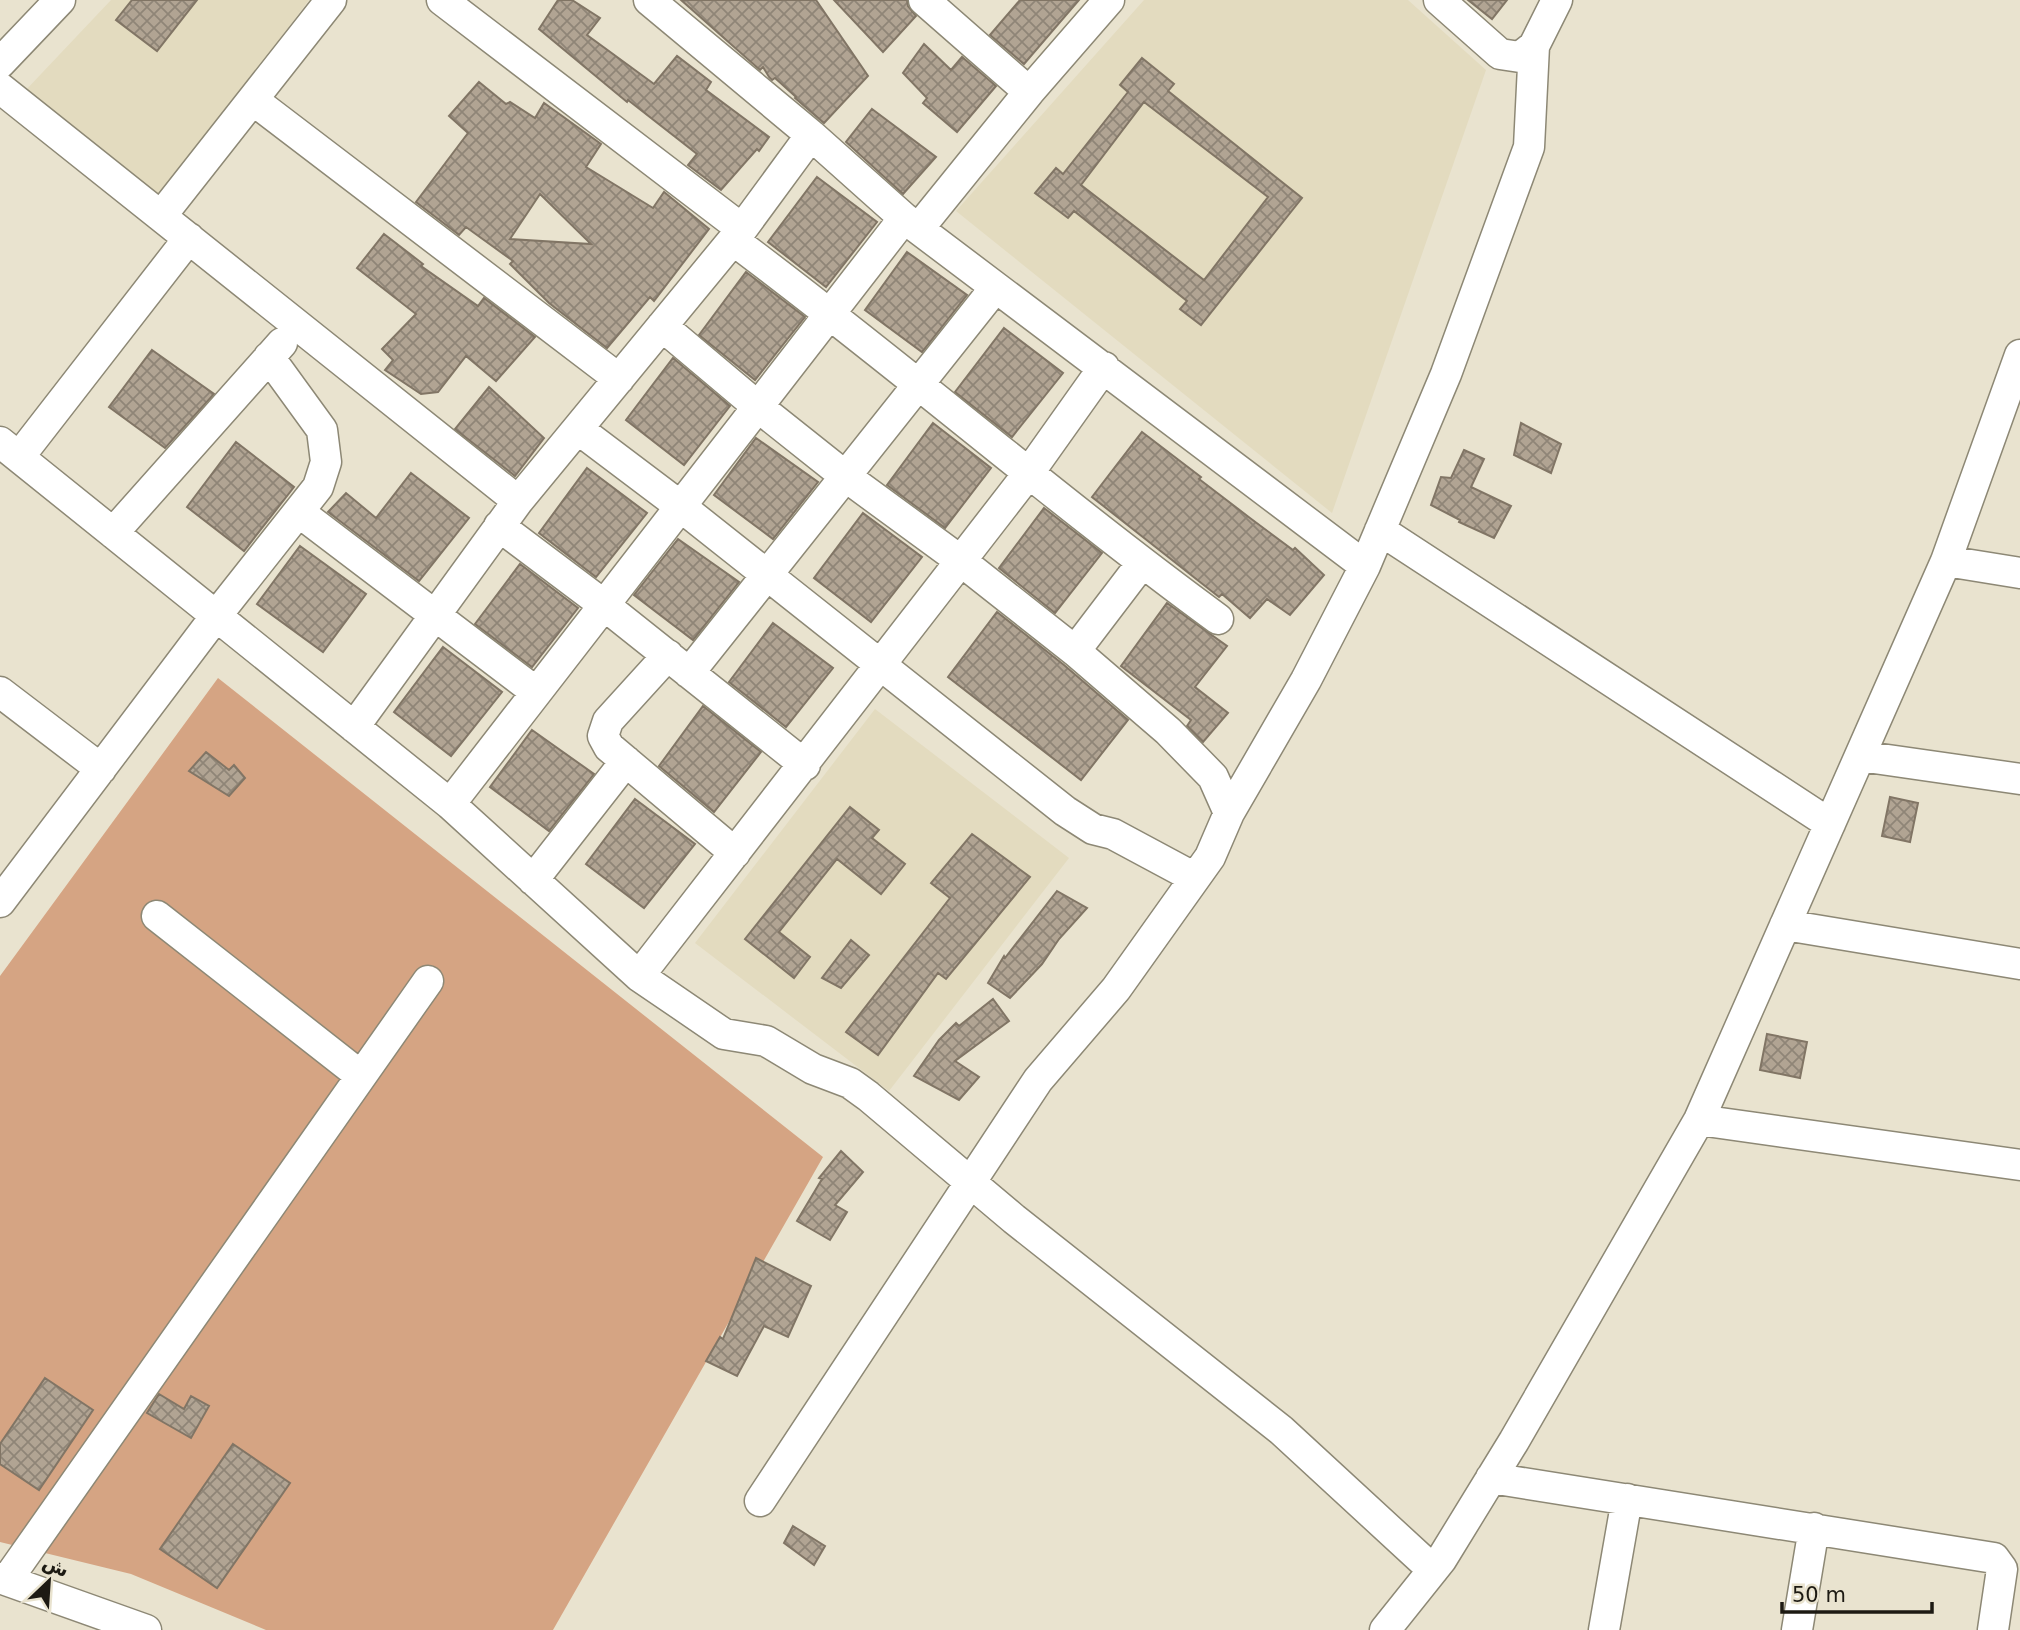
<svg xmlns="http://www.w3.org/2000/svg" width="2020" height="1630" viewBox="0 0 2020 1630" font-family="'DejaVu Sans','Noto Sans Arabic',sans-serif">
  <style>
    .built { fill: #e3dbbf }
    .green { fill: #d5a483 }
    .building { fill: url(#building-cross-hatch); stroke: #817565; stroke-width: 2; fill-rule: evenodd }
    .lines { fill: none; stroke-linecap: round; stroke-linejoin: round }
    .minor-casing { stroke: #8d8875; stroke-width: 33 }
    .minor { stroke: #fff; stroke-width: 30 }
  </style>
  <defs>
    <pattern id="building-cross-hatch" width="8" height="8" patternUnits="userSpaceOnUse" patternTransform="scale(1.75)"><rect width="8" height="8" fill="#b1a493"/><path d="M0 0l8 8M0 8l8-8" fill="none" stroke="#8f8577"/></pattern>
  </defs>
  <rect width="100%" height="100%" fill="#e9e3cf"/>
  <!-- built -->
  <path class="built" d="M111 0H309L161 198 24 92Z
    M1144 0H1408L1486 70 1332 513 956 211Z
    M875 709 1069 858 889 1091 695 943Z"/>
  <!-- green -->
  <path class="green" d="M218 678 823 1157 553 1630H266L131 1574 0 1542V976Z"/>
  <!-- building -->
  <path class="building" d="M132 0H197L157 51 116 20Z
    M558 0H572L600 18 587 35 654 84 677 56 711 82 706 90 769 137 759 151 757 149 721 190 688 165 697 154 628 100 627 102 539 29Z
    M681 0H816L868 76 824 123 795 98 796 97 775 78 772 80 769 77 763 67 760 70Z
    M834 0H907L908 6 916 16 883 52Z
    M1020 0H1079L1024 64 990 35Z
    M1468 0H1507L1492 19Z
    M924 44 951 70 962 57 996 86 957 132 923 103 927 98 903 73Z
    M1142 58 1174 84 1168 91 1302 198 1201 325 1180 309 1187 301 1074 211 1068 218 1035 193 1056 168 1063 174 1128 92 1120 85ZM1144 102 1268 197 1204 280 1081 185Z
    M479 82 506 104 510 102 535 118 544 103 601 144 586 167 653 208 664 192 709 229 654 301 650 297 607 348 549 303 510 264 513 261 466 227 459 235 416 202 468 133 449 116ZM540 194 591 244 510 239Z
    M872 109 936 157 903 194 846 142Z
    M817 177 877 222 826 287 768 242Z
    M384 234 423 264 421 266 478 306 484 298 535 337 496 381 466 356 438 392 421 394 385 370 393 360 382 349 416 314 357 268Z
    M907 252 967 295 922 352 865 310Z
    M746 272 805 317 755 380 699 335Z
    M1004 328 1063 373 1012 437 955 392Z
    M152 350 214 394 165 448 109 407Z
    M673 358 730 406 684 465 626 420Z
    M489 387 544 438 515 476 455 429Z
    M933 423 991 468 945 528 887 485Z
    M1521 423 1561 444 1551 473 1514 455Z
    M1142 432 1201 477 1199 479 1250 518 1293 550 1295 548 1324 575 1290 615 1267 599 1250 618 1222 594 1219 597 1092 497Z
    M756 438 818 482 773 539 714 495Z
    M236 442 294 487 244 551 187 507Z
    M1464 450 1484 459 1471 487 1511 506 1494 538 1459 522 1460 520 1431 505 1441 477 1451 478Z
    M587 468 647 513 596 577 539 533Z
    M411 473 469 518 419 581 328 512 346 493 376 518Z
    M1044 508 1102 553 1055 613 999 568Z
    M863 513 922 557 871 622 814 578Z
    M678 539 739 582 693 640 634 595Z
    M300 546 366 594 323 652 257 604Z
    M520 564 578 608 532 667 475 624Z
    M1167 603 1227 646 1195 687 1228 713 1203 742 1187 726 1191 720 1121 666Z
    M997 612 1064 665 1128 720 1081 780 948 677Z
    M773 623 833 668 786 727 729 682Z
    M443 647 502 692 451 756 394 712Z
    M703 706 761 752 714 812 659 766Z
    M532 730 594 774 549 831 490 787Z
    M206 752 229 770 234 765 245 778 229 796 189 771Z
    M1890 797 1918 803 1910 842 1882 836Z
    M635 799 695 844 644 908 586 864Z
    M850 807 879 830 872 838 905 864 881 894 837 859 779 932 810 957 794 978 745 939Z
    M972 834 1030 877 946 979 938 973 878 1055 846 1032 950 898 931 883Z
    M1057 891 1087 908 1059 939 1042 964 1010 998 988 983 1004 956 1005 958Z
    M851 940 869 955 841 988 822 978Z
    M993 999 1009 1021 955 1061 979 1077 959 1100 914 1076 939 1040 956 1023 959 1026Z
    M1767 1034 1807 1042 1800 1078 1760 1070Z
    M841 1151 863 1172 835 1205 847 1212 830 1240 797 1221 822 1179 819 1178Z
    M756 1258 811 1286 788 1337 764 1326 737 1376 706 1361 720 1337 723 1339Z
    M45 1378 93 1410 39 1490 0 1464V1444Z
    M159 1394 184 1409 191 1396 209 1406 191 1438 147 1413Z
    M233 1444 290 1483 217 1588 160 1549Z
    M793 1526 825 1546 814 1565 784 1543Z"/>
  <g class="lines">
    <defs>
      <path id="minor" d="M442 0 742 229
        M649 0 811 135 904 218 1365 566
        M924 0 1029 92
        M1439 0 1500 54 1520 57 1534 46 1557 0
        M0 63 60 0
        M0 88 518 501
        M253 100 619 379
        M161 216 331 0
        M919 228 1029 92 1109 0
        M733 240C898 363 1053 498 1218 619
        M662 326 757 406 845 476 961 561 1075 651 1168 731 1213 777 1229 813
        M578 429 680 506 1065 811 1093 829 1113 834 1195 878
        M0 442 450 804 639 976 724 1034 766 1041 813 1069 850 1083 868 1096 1014 1219 1281 1430 1433 1570
        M19 457 189 238
        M299 512 536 692
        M499 526 604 605 805 765
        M1380 530 1830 824
        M113 533 282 343
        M1946 561 2020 573
        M1075 651 1142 563
        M668 655 608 721 603 736 609 747 735 853
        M689 673 995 288
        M0 692 101 769
        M354 727 518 501 742 229 811 135
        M1860 756 2020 779
        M450 804 904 218
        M533 880 626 761
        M0 902 216 616 318 487 326 462 322 430 269 357
        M157 916 361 1076
        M1785 925 2020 964
        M639 976 1028 474 1104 367
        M1699 1120 2020 1165
        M1491 1478 1994 1558 2002 1569 1993 1630
        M760 1501 1038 1080 1116 989 1210 857 1229 813 1306 680 1365 566 1446 374 1529 147 1534 46
        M0 1578 146 1630
        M7 1580 428 981
        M1385 1630 1441 1560 1514 1441 1699 1120 1946 561 2020 355
        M1604 1630 1627 1499
        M1797 1630 1814 1528"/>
    </defs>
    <!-- minor casing -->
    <use href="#minor" class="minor-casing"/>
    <!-- minor -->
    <use href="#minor" class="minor"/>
  </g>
  <!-- north arrow -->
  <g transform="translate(49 1581) rotate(25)" stroke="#e9e3cf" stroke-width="5" paint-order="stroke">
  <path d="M0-5L12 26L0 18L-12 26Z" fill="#1d1a13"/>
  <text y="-10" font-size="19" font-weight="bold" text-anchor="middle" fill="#1d1a13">ش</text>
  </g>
  <!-- scale -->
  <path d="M1782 1602v10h150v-10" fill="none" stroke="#1d1a13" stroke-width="3.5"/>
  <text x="1792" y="1602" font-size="21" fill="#1d1a13" stroke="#e9e3cf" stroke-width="5" paint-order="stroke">50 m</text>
</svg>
